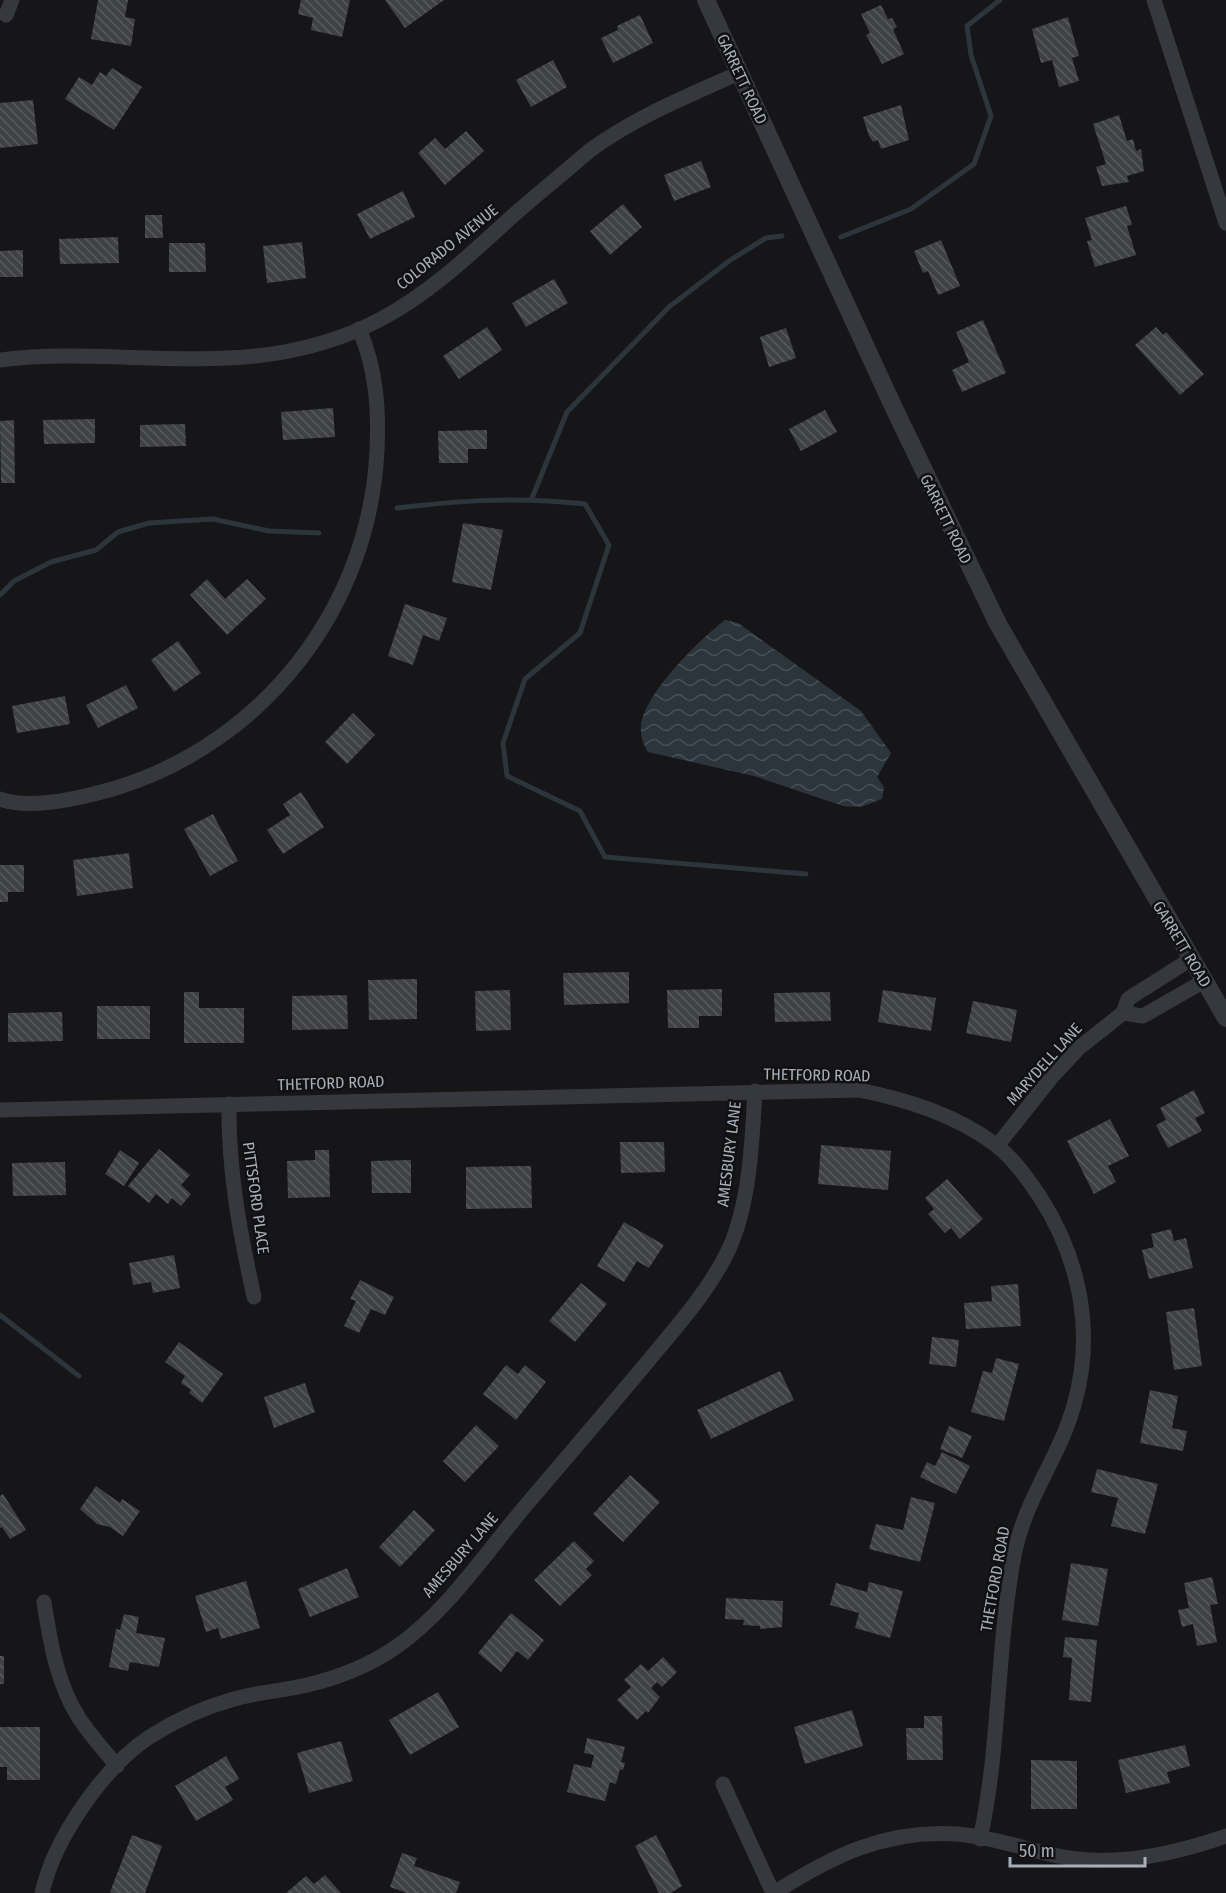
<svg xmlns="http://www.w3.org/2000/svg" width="1226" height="1893" viewBox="0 0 1226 1893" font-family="'Fira Sans Condensed',sans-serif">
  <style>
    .water { fill: url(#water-waves) }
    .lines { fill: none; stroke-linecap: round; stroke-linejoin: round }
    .stream { stroke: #2c353c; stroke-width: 5 }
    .building { fill: url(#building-back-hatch) }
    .minor { stroke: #37383d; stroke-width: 15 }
    .tertiary { stroke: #37383d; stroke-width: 18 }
    .labels { text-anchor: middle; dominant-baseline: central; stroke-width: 5; stroke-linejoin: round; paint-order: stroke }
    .street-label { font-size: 16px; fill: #a8adb8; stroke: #111113 }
  </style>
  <defs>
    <pattern id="water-waves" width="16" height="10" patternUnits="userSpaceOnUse" patternTransform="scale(1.5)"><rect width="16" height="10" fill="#2c353c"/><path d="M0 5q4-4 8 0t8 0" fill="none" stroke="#485056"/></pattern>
    <pattern id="building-back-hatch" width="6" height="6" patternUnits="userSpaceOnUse" patternTransform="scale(1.5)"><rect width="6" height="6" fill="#404145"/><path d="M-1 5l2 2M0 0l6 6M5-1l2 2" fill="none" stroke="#595a5e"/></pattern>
  </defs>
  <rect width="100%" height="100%" fill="#161618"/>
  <!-- water -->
  <path class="water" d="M725 620 738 623 861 711 891 753 877 777 884 787 882 799 861 807 843 806 754 776 648 752C643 744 640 735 641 725 646 692 699 640 725 620Z"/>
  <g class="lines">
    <!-- stream -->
    <path class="stream" d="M841 237 911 209 974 164 991 116 971 55 967 26 1000 0
      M532 498 567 412 669 307 729 261 766 238 782 236
      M397 508C464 500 518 497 585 504L609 545 580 633 525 679 503 743 507 776 580 811 605 857 806 874
      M0 595 14 581 51 562 96 550 118 532 149 523 213 519 269 531 319 533
      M0 1315 79 1376"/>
  </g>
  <!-- building -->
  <path class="building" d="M98 0H128L125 17 135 19 131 46 91 39Z
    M301 0H350L342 37 311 30 313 18 298 14Z
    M385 0H444L405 28Z
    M881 5 888 19 892 18 897 27 893 29 904 54 882 64 866 35 870 33 861 14Z
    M640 15 653 43 613 63 601 38 618 30 617 26Z
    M1068 17 1079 56 1072 58 1079 81 1059 87 1052 60 1041 63 1032 29Z
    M553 60 567 87 531 107 516 80Z
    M112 68 142 87 114 130 65 99 79 77 92 85 100 72 106 76Z
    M33 100 38 144 0 148V103Z
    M901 105 909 140 881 149 878 140 873 142 869 136 863 117Z
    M1119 115 1127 141 1133 139 1136 151 1141 149 1144 171 1127 176 1129 182 1102 186 1096 167 1106 164 1093 124Z
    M466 131 484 151 445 185 418 153 435 138 445 149Z
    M701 161 711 187 674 201 664 175Z
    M403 191 415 217 370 239 357 214Z
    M623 204 642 227 610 255 590 231Z
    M1126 206 1132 225 1127 226 1136 255 1095 267 1087 241 1092 240 1085 218Z
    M145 215H162L163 238H145Z
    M118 237 119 263 60 264 59 239Z
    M941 240 960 286 938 295 928 271 923 273 914 251Z
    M302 242 306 278 267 283 263 246Z
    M169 243H205L206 272H169Z
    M23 250V277H0V251Z
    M554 279 568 303 526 327 512 303Z
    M983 320 1006 373 962 392 952 370 969 362 956 332Z
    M487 327 502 350 459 379 443 356Z
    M1156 327 1163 335 1166 332 1204 374 1180 395 1135 345Z
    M786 328 796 358 769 367 760 337Z
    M333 408 335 437 283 440 281 412Z
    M825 410 837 432 801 451 789 429Z
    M95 419V443L44 444 43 420Z
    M14 420 15 483H1L0 421Z
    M185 424 186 446 140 447V425Z
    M487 430V449H468V463H439L438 431Z
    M463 523 503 530 491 590 452 582Z
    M207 579 225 599 247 579 266 599 227 635 190 595Z
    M405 604 447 618 439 641 423 635 413 665 388 656Z
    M178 641 201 673 174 692 151 660Z
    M126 685 138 708 98 728 86 705Z
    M65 696 70 724 17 733 12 706Z
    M353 713 375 735 347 764 325 742Z
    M301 792 324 827 283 854 267 830 290 815 283 804Z
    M213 814 238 861 210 876 184 829Z
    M129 853 133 888 77 896 73 860Z
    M0 865H24V892H8V902H0Z
    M629 972V1003L564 1005 563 973Z
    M417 979V1019L369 1020 368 980Z
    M722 989V1016H699V1028H668L667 990Z
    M510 990 511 1030 476 1031 475 991Z
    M883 990 936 998 931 1031 878 1022Z
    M184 992H199V1008H244V1043H184Z
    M830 992 831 1021 775 1022 774 993Z
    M347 995 348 1029 292 1030V996Z
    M973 1001 1017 1010 1011 1042 966 1033Z
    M97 1006H150V1039H97Z
    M62 1012 63 1041 8 1042V1013Z
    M1194 1090 1205 1113 1195 1118 1202 1131 1168 1148 1156 1125 1166 1120 1160 1108Z
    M1110 1119 1129 1156 1108 1166 1116 1182 1094 1194 1067 1141Z
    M620 1142H664L665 1172 621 1173Z
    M821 1145 891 1151 888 1190 818 1184Z
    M159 1149 190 1175 181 1185 191 1194 181 1206 172 1198 168 1204 156 1194 149 1203 128 1186Z
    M120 1150 139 1163 124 1186 105 1174Z
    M315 1150H329L330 1197 288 1198 287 1161 315 1160Z
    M411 1160V1193H372L371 1161Z
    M65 1162 66 1195 13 1196 12 1163Z
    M531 1166 532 1208 466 1209V1167Z
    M947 1179 983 1219 960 1239 951 1228 945 1233 928 1214 934 1209 925 1198Z
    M624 1222 664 1245 649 1268 637 1261 624 1282 597 1266Z
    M1171 1229 1174 1241 1186 1238 1193 1268 1149 1279 1142 1250 1154 1247 1151 1234Z
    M174 1255 180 1288 153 1293 151 1282 133 1285 129 1263Z
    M360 1280 394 1297 385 1315 371 1309 359 1333 344 1326 356 1301 350 1299Z
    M581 1283 607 1304 575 1342 549 1321Z
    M1018 1284 1021 1326 966 1329 964 1303 992 1301 991 1286Z
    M1194 1308 1202 1366 1174 1370 1166 1312Z
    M932 1337 959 1340 956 1367 929 1364Z
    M179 1342 223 1374 202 1403 189 1393 191 1390 181 1383 185 1376 165 1362Z
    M996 1358 1019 1364 1004 1421 971 1412 983 1371 992 1373Z
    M506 1365 518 1374 525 1365 546 1382 516 1420 483 1394Z
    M780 1371 794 1400 711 1439 697 1410Z
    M305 1383 315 1412 274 1428 264 1397Z
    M1150 1390 1178 1396 1172 1428 1187 1431 1183 1451 1140 1443Z
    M476 1425 499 1446 465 1482 443 1461Z
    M949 1426 972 1436 962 1458 940 1449Z
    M942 1452 970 1466 956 1494 920 1477 927 1462 935 1466Z
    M1097 1469 1158 1484 1145 1534 1111 1526 1118 1498 1091 1492Z
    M630 1475 660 1502 623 1542 593 1514Z
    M96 1486 120 1503 122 1499 140 1511 123 1536 110 1527 97 1524 80 1509Z
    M3 1494 26 1530 10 1539 2 1527 0 1528V1496Z
    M911 1497 935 1503 920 1562 869 1549 876 1524 903 1530Z
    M414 1510 435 1530 400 1567 379 1547Z
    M574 1541 594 1561 586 1569 592 1575 560 1606 534 1580Z
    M1071 1563 1108 1569 1098 1626 1062 1620Z
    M347 1568 359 1597 310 1617 298 1589Z
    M1212 1577 1218 1604 1210 1605 1217 1642 1197 1646 1193 1624 1182 1627 1178 1610 1189 1608 1184 1583Z
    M246 1581 260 1628 221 1639 218 1628 206 1632 195 1596Z
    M869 1582 903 1591 890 1638 855 1628 859 1613 830 1605 836 1583 867 1592Z
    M726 1598 783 1601 782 1627 760 1629V1626L743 1625 744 1620 725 1619Z
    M511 1613 544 1640 528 1660 517 1651 501 1672 478 1653Z
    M124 1614 139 1617 136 1633 165 1638 159 1667 130 1662 128 1671 109 1667 116 1629 120 1630Z
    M1065 1637 1097 1640 1091 1702 1069 1700 1072 1658 1063 1657Z
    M0 1656H4V1684H0Z
    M663 1657 677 1672 662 1687 657 1682 651 1688 660 1697 648 1713 646 1711 637 1720 617 1700 631 1687 624 1680 641 1664 648 1671Z
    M438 1692 459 1727 410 1755 389 1720Z
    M852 1710 863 1746 805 1764 794 1727Z
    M924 1716H942L943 1760H907L906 1728H924Z
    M0 1727H40V1780H7V1767H0Z
    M587 1738 625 1747 621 1762 625 1763 623 1770 620 1769 616 1784 610 1782 605 1801 567 1792 574 1764 591 1768 594 1755 584 1753Z
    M341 1741 353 1781 309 1793 297 1753Z
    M1185 1745 1190 1766 1167 1772 1170 1783 1126 1793 1118 1760Z
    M226 1756 239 1779 225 1787 233 1800 196 1821 175 1786Z
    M1031 1760 1077 1761V1809H1031Z
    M132 1835 162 1846 145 1893H113L110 1892Z
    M656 1835 682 1886 671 1893H659L635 1846Z
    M402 1853 417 1858 414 1866 460 1882 456 1893H407L390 1887Z
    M325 1875 341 1893H286L306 1876 314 1884Z"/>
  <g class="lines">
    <!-- minor -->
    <path class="minor" d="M1154 0 1226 223
      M6 15 12 0
      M0 360C75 350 152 362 227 358 280 356 334 344 381 319 432 292 474 251 516 213 540 192 565 172 589 151 635 117 688 96 739 73
      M0 799C31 811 85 797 116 788 265 742 370 606 377 450 379 408 376 368 359 329
      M1123 1013 1143 1016 1204 981
      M229 1104C228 1170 240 1233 254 1297
      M0 1110 859 1090C908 1100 956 1115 996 1145 1014 1159 1028 1179 1040 1197 1080 1259 1095 1333 1074 1405 1060 1456 1026 1498 1015 1551 996 1646 1001 1744 980 1839
      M997 1146 1051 1078 1080 1047 1123 1013 1128 999 1191 959
      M44 1602C50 1641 57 1684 79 1718 90 1735 104 1750 117 1766
      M723 1784 773 1893
      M42 1893C54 1839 104 1766 151 1736 176 1720 205 1707 234 1699 258 1692 283 1691 307 1685 337 1678 370 1665 396 1647 447 1612 487 1551 527 1504 568 1456 609 1408 649 1360 678 1325 709 1291 729 1249 750 1202 752 1142 755 1091
      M774 1893C832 1856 886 1829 957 1834 995 1837 1032 1852 1069 1858 1121 1866 1177 1853 1226 1836"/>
    <!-- tertiary -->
    <path class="tertiary" d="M706 0 893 406 998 624 1226 1018"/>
  </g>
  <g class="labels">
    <!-- street labels -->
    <g class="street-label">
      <text transform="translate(742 79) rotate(65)">GARRETT ROAD</text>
      <text transform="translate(447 247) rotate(-39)">COLORADO AVENUE</text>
      <text transform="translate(946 519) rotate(64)">GARRETT ROAD</text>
      <text transform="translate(1182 944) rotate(59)">GARRETT ROAD</text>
      <text transform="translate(1044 1064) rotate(-48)">MARYDELL LANE</text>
      <text transform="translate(817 1075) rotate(1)">THETFORD ROAD</text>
      <text transform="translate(331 1083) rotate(-2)">THETFORD ROAD</text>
      <text transform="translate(729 1154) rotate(-83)">AMESBURY LANE</text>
      <text transform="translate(256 1198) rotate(82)">PITTSFORD PLACE</text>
      <text transform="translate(460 1555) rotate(-49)">AMESBURY LANE</text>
      <text transform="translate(995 1579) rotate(-80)">THETFORD ROAD</text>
    </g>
  </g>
  <!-- scale -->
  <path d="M1010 1857v9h135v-9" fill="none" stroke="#a8adb8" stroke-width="3"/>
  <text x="1019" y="1857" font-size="18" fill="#a8adb8" stroke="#111113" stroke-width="4.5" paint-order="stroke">50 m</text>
</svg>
